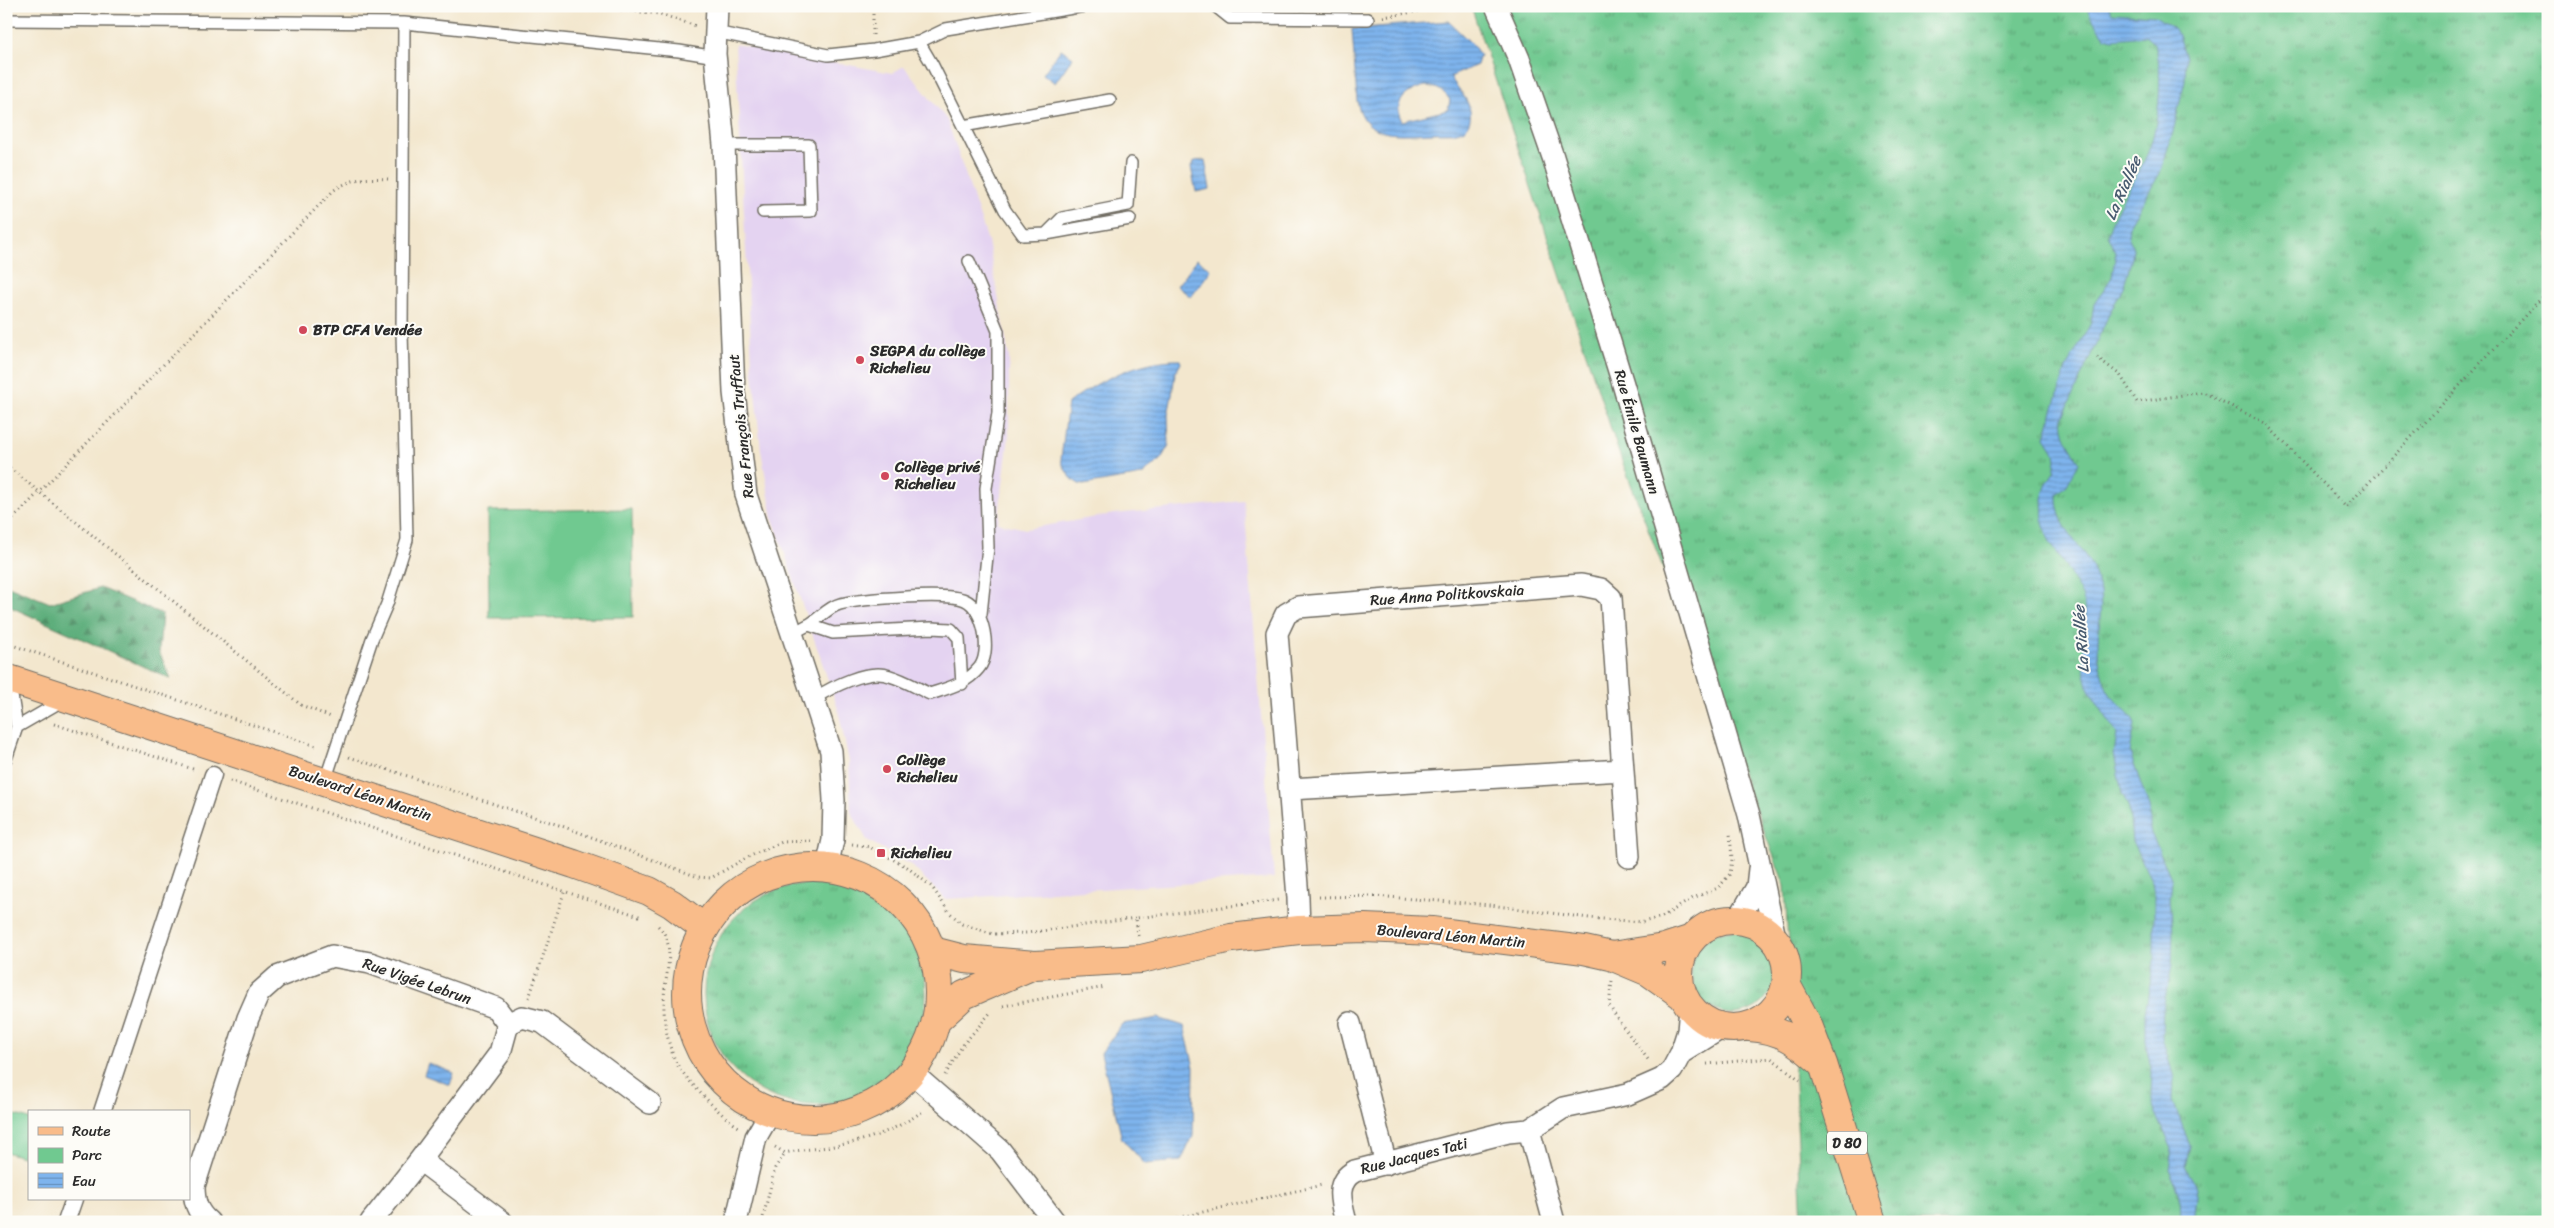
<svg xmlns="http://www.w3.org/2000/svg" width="2554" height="1228" viewBox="0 0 2554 1228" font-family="Sriracha,sans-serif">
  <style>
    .built { fill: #e4d3f1 }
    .grass { fill: url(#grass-tufts); stroke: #4e7a5e }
    .forest { fill: url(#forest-firs); stroke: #446c52 }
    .park { fill: #70c990; stroke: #4e7a5e }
    .water { fill: url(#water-rules); stroke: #54708c; fill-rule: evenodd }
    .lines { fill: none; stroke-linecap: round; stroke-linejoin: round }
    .service-casing { stroke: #716d64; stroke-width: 14 }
    .pedestrian-casing { stroke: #716d64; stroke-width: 19 }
    .minor-casing { stroke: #716d64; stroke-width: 24 }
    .primary-casing { stroke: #716d64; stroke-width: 30 }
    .path { stroke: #716d64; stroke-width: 3; stroke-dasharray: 1 4; stroke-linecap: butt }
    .service { stroke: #fff; stroke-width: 11 }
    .pedestrian { stroke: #fff; stroke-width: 16 }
    .minor { stroke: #fff; stroke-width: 21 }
    .primary { stroke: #f9bc8a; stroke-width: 28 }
    .poi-dot { fill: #d1495b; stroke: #fdfcf7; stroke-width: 2 }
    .labels { text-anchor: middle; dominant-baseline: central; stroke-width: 4; stroke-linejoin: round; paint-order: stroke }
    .shield { fill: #fdfcf7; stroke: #6a6a68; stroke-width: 1 }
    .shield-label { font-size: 14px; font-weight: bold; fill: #2b2b2b }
    .poi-label { font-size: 15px; font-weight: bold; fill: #2b2b2b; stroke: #fdfcf7; text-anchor: start }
    .street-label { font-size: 15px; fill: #2b2b2b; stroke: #fdfcf7 }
    .water-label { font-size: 16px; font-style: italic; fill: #485b6f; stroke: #fdfcf7 }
  </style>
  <defs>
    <pattern id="grass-tufts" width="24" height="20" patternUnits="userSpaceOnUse" patternTransform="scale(1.25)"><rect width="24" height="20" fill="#70c990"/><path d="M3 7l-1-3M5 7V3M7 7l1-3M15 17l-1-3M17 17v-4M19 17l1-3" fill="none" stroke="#5ca376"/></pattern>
    <pattern id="forest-firs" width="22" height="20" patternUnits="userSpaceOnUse" patternTransform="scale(1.25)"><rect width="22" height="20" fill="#5cad7a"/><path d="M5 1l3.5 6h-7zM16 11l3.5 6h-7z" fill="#4c8d64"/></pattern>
    <pattern id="water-rules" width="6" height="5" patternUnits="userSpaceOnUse" patternTransform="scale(1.25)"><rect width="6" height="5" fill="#7eb4ed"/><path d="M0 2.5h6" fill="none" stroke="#6793c0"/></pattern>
  </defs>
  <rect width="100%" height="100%" fill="#fdfcf7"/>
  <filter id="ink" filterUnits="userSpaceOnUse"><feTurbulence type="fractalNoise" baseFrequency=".02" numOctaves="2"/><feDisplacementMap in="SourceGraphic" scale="10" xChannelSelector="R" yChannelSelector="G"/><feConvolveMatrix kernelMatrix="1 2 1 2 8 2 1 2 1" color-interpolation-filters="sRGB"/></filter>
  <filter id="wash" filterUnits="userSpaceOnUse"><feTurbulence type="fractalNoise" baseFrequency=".0096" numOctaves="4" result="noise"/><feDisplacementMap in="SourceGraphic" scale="20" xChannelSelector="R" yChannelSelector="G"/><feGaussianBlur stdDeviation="1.12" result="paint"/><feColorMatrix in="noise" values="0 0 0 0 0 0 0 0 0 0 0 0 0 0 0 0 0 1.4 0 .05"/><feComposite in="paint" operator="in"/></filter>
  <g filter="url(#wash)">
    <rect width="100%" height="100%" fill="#f3e7ce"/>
    <!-- built -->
    <path class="built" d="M735 44 892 73 904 66 947 120 988 241 1009 357V437L998 523 1026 529 1114 514 1244 501 1274 878 945 899 911 865 867 840 851 812 849 761 838 709 773 519 761 450 752 362Z"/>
    <!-- grass -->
    <path class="grass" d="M1471 6H2548V1222H1802L1785 886 1619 453Z
      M704 994a111 111 0 1 1 222 0a111 111 0 1 1-222 0Z
      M1691 972a42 42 0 1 1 84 0a42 42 0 1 1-84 0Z"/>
    <!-- forest -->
    <path class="forest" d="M6 585 50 603 100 588 162 614 159 652 171 679 6 605Z"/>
    <!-- park -->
    <path class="park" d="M632 509 633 617 489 618 488 511Z
      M6 1112 29 1119V1136L22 1157 6 1152Z"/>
    <!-- water -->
    <path class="water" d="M2086 6H2108L2112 13 2155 16 2172 27 2179 35 2186 58 2185 80 2173 132 2160 173 2129 226 2128 237 2133 248 2132 258 2123 288 2110 312 2063 417C2060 436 2073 447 2079 463L2067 485 2057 494C2055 530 2087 547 2097 579 2105 603 2098 621 2098 646 2098 658 2101 673 2105 684 2110 701 2129 709 2135 723L2130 753 2150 810V831L2172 880 2170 900 2173 930 2172 965 2163 1008 2162 1037 2174 1079 2173 1101 2190 1146 2185 1166 2198 1187 2194 1222H2181L2180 1195 2169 1169 2172 1149 2154 1109 2151 1096 2152 1072 2145 1041V1013L2154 962V894L2152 882 2132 841 2129 808 2122 793 2114 754 2117 734 2089 690 2083 666 2085 614 2083 597 2065 565 2049 541 2043 523 2042 498 2047 483 2054 472 2056 460 2055 453 2045 437 2066 368 2091 323 2094 304 2112 277 2116 251 2107 236C2115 207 2134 184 2146 157 2159 129 2164 74 2155 44L2145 36 2113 39 2105 37 2091 17Z
      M1448 21 1473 45 1480 55 1477 65 1450 77C1460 92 1479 109 1466 128 1456 135 1443 132 1432 133 1400 134 1365 141 1357 101L1352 29ZM1426 86C1437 87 1444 91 1450 100L1448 110 1402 121C1391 102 1409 89 1426 86Z
      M1061 49 1073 57 1055 83 1043 74Z
      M1205 160 1210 189 1196 192 1191 167 1195 161Z
      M1197 259 1211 270 1191 297 1177 286Z
      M1180 360 1181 363 1175 374 1172 395 1168 415 1169 445 1161 459 1142 475 1083 485C1073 484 1063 468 1061 459L1068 403C1099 380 1141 359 1180 360Z
      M1158 1018 1184 1026 1194 1067 1193 1136 1181 1161 1145 1164 1122 1139 1101 1053 1122 1024Z
      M428 1063 454 1073 450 1085 424 1075Z"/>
  </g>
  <g filter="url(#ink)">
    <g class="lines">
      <defs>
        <path id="service" d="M1215 6 1230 18 1368 19
          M6 20 404 23
          M715 32 828 55 874 50 919 42 946 29 1085 6
          M919 42 932 64 1005 210 1023 235 1046 234 1130 219
          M963 126 1110 100
          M724 145H809L811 211 763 212
          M1047 233 1062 218 1128 205 1131 163
          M969 261 998 331V413L986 488 988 547 981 614
          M809 625 833 633 931 628 951 629 959 638 962 684
          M791 633C797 631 803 628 808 625 818 620 828 607 840 604 860 599 947 592 965 600 984 608 992 653 979 668 966 684 948 688 930 694 917 688 904 680 890 676 868 668 832 687 813 699
          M6 685 12 696 17 727 62 701
          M6 759 17 727
          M325 781 372 639 387 604 407 540 402 331 404 23 679 51 716 57"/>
        <path id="pedestrian" d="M102 1112 213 775
          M66 1222 74 1199"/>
        <path id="minor" d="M717 6 715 54 724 145 734 392 746 495 831 751 834 800 833 840 827 867
          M1496 6 1519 59 1553 157 1623 384 1749 815 1775 938
          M1290 789 1623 770
          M1738 920 1757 887 1759 869
          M1299 930 1298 898 1277 633 1286 614 1298 607 1581 585 1601 589 1611 598 1629 857
          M1690 1007 1688 1031 1681 1053 1721 1028
          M1350 1023 1386 1164
          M508 1024 522 1017 542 1022 650 1103
          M912 1073 1000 1150 1055 1222
          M1529 1130 1554 1222
          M209 1222C197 1212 194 1202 194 1186L248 1018 259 993 277 977 332 956 370 963 496 1008 508 1024 500 1053 420 1160
          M371 1222 420 1160 502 1222
          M736 1222 756 1137 770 1113
          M1346 1222C1341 1203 1334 1182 1355 1171L1508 1132 1529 1130 1563 1108 1628 1094 1662 1079 1672 1070 1681 1053"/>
        <path id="primary" d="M6 678 574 864 649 891 672 904 704 928
          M687 993a126 126 0 1 1 252 0a126 126 0 1 1-252 0Z
          M1679 974a54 54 0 1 1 108 0a54 54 0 1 1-108 0Z
          M933 951 964 959 1035 965 1141 959 1231 938 1299 930 1365 928 1432 931 1584 950 1611 956 1649 972 1683 996
          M1611 956 1664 948 1692 939
          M1787 986 1808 1025 1823 1064 1872 1222
          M938 1019 964 995 1029 967
          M1749 1027C1783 1029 1798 1042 1823 1064"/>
      </defs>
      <!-- service casing -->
      <use href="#service" class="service-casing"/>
      <!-- pedestrian casing -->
      <use href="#pedestrian" class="pedestrian-casing"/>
      <!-- minor casing -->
      <use href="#minor" class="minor-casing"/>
      <!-- primary casing -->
      <use href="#primary" class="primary-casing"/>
      <!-- path -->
      <path class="path" d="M581 6 660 14 696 26
        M1383 17 1450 6
        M873 35V6
        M2097 357 2120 375 2137 402 2203 392 2265 423 2346 507 2548 291
        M6 465 301 705 331 717
        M6 526 334 190C355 177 364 178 389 179
        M6 643 319 747
        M54 724 196 770
        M349 757 562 826 698 877 711 878 746 858 782 842 811 841
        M230 781 642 917
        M852 844 870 847 907 867 932 887 949 912 962 924 993 934 1027 933 1136 918
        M1319 897 1375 896 1490 905 1589 918 1643 922 1662 917 1693 898 1718 888 1730 874 1732 859 1730 833
        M658 926C678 944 664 977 664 1000 663 1019 668 1047 677 1064 686 1080 723 1118 739 1127
        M1138 936 1136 918 1278 900
        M1612 981 1609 1005 1618 1020 1650 1062
        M529 998 565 890
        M1003 1006 1105 987
        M1707 1064 1771 1058 1800 1080
        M945 1075 962 1046 991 1012
        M775 1147 785 1153C802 1149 818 1149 834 1146 867 1141 896 1130 923 1111
        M762 1222 775 1168 785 1153
        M1169 1222 1181 1217 1322 1185"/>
      <!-- service -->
      <use href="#service" class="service"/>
      <!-- pedestrian -->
      <use href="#pedestrian" class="pedestrian"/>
      <!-- minor -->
      <use href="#minor" class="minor"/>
      <!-- primary -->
      <use href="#primary" class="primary"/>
    </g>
  </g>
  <!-- markers -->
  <g class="poi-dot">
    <circle cx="303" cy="330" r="5"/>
    <circle cx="860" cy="360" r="5"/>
    <circle cx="885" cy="476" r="5"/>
    <circle cx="887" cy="769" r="5"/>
    <rect x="876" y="848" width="10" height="10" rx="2.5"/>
  </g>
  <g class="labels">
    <!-- shield labels -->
    <rect class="shield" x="1827" y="1131.5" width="40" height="23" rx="4"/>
    <g class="shield-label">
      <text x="1847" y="1143">D 80</text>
    </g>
    <!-- poi labels -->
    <g class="poi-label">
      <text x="313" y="330">BTP CFA Vendée</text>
      <text x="870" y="351">SEGPA du collège<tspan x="870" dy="17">Richelieu</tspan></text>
      <text x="895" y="467">Collège privé<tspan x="895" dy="17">Richelieu</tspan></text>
      <text x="897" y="760">Collège<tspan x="897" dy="17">Richelieu</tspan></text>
      <text x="891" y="853">Richelieu</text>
    </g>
    <!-- street labels -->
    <g class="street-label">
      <text transform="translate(741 426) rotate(-96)">Rue François Truffaut</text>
      <text transform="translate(1637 432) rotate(74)">Rue Émile Baumann</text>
      <text transform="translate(1447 595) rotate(-4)">Rue Anna Politkovskaia</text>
      <text transform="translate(360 793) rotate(18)">Boulevard Léon Martin</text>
      <text transform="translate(1451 936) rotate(5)">Boulevard Léon Martin</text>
      <text transform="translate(417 981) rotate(19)">Rue Vigée Lebrun</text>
      <text transform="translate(1414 1156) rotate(-14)">Rue Jacques Tati</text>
    </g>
    <!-- water labels -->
    <g class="water-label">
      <text transform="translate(2123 188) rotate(-66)">La Riallée</text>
      <text transform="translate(2081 639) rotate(-94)">La Riallée</text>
    </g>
  </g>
  <!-- margin -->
  <rect width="2554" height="1228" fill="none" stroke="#fdfcf7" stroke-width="25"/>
  <!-- legend -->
  <rect x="28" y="1110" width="162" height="90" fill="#fdfcf7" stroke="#a9a8a5"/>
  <rect x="38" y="1127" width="25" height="8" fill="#f9bc8a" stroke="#a9a8a5"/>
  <text x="72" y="1136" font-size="15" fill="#2b2b2b">Route</text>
  <rect x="38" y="1148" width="25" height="15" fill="#70c990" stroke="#a9a8a5"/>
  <text x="72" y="1160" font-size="15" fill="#2b2b2b">Parc</text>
  <rect x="38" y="1173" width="25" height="15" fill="url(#water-rules)" stroke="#a9a8a5"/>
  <text x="72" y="1186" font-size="15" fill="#2b2b2b">Eau</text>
</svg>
